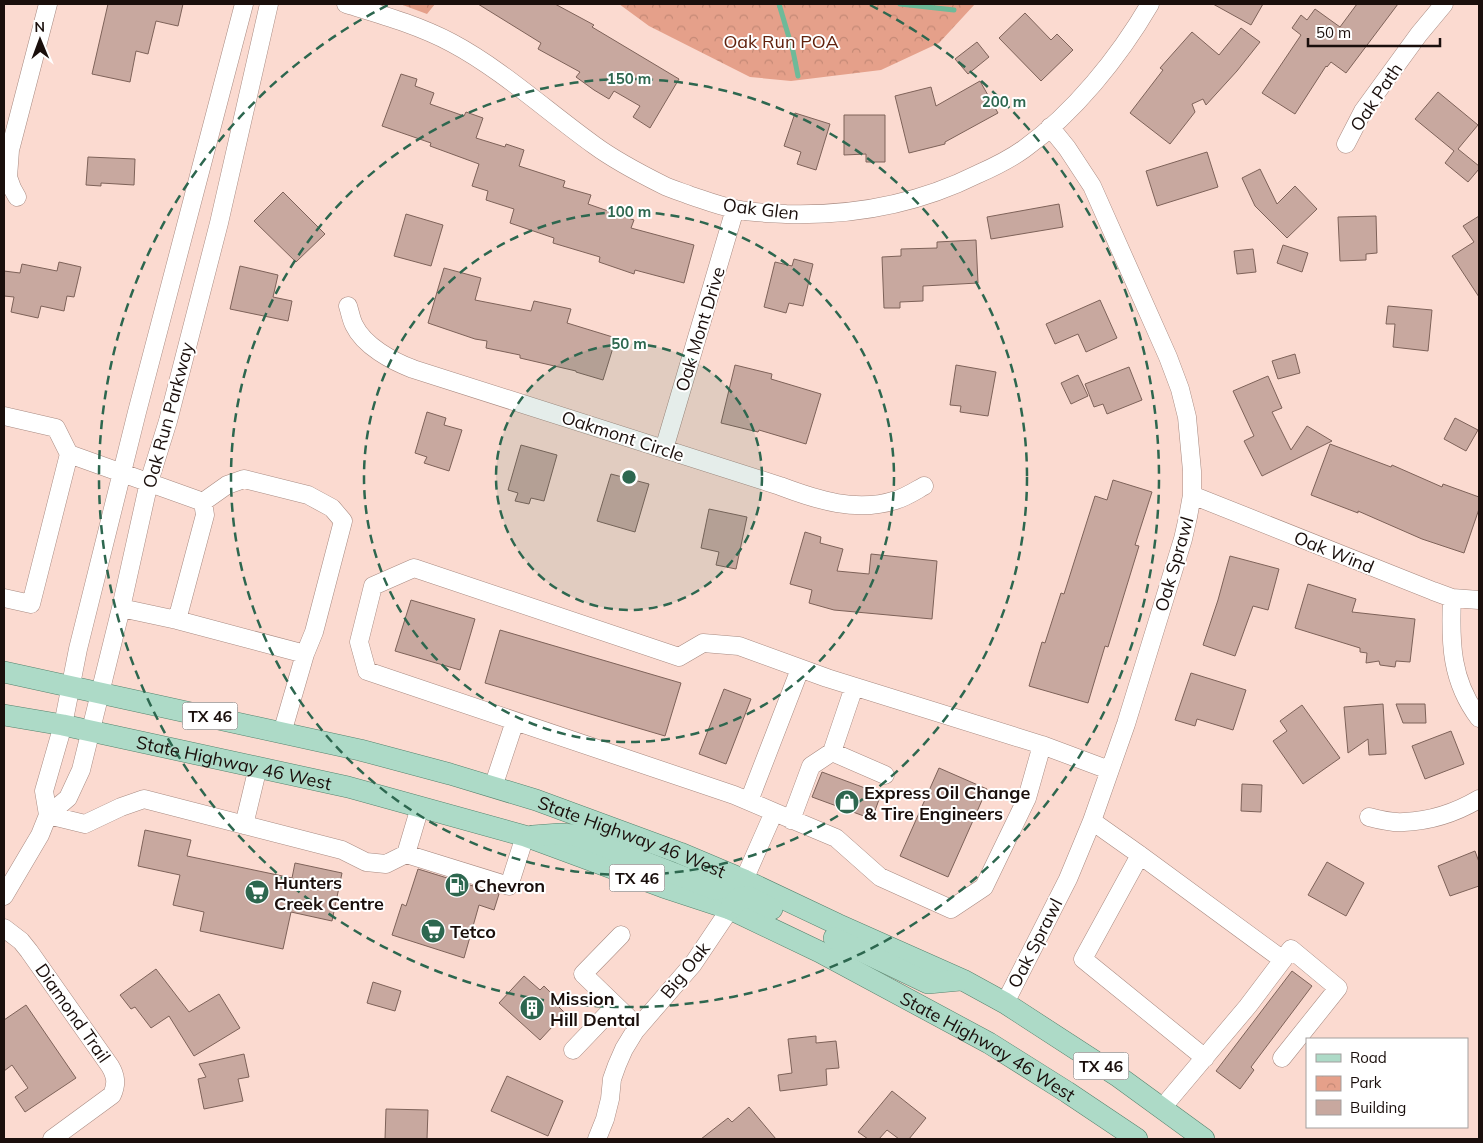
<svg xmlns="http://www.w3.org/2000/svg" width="1483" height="1143" viewBox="0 0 1483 1143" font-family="Mulish,sans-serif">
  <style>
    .park { fill: url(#park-crowns) }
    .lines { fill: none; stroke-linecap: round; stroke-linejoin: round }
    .stream { stroke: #6eba99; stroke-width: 5 }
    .building { fill: #c8a89f; stroke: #7e6259 }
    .minor-casing { stroke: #a88a81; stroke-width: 19 }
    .major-casing { stroke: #56836d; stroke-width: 22 }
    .minor { stroke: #fff; stroke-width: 18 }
    .major { stroke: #addac7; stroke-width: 21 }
    .ring { fill: none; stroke: #2d674f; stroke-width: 2.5; stroke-dasharray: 9 6 }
    .labels { text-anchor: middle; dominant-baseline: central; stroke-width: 4; stroke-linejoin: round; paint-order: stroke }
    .shield { fill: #fff; stroke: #5f5755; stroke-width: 1 }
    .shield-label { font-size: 16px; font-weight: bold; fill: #1a0f0c }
    .park-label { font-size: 18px; fill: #60210d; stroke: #fff }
    .street-label { font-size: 18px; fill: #1a0f0c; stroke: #fff }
    .poi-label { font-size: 18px; font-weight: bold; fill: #1a0f0c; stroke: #fff; text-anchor: start }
    .centre { fill: #2d674f; stroke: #fff; stroke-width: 2.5 }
    .ring-label { font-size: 15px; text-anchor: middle; font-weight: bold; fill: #2d674f; stroke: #fff; stroke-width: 4; stroke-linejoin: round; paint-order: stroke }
  </style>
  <defs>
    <pattern id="park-crowns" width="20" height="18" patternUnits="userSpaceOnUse" patternTransform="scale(1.25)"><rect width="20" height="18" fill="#e5a08a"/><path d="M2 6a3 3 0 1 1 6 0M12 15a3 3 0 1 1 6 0" fill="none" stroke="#c48976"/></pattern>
  </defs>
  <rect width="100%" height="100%" fill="#fbdad0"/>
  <!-- park -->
  <path class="park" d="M400 4H435L427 14Z
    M619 4H975L939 43 881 70 791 81 750 77 649 26Z"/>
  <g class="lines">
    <!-- stream -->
    <path class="stream" d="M779 4 793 51 798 76
      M900 4 954 10"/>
  </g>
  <!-- building -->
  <path class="building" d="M108 4H183L178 26 156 21 148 54 136 51 130 82 92 74Z
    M478 4H555L594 25 592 27 679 79 650 128 633 117 640 106 614 91 609 99 594 90 576 77 580 72 538 49 541 43Z
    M1213 4H1263L1251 25Z
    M1357 4H1398L1346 73 1331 62 1327 67 1326 66 1295 114 1262 93 1301 35 1292 28 1301 15 1307 20 1315 9 1340 27Z
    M1025 13 1051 40 1057 34 1073 50 1041 81 999 38Z
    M1241 28 1260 42 1237 71 1206 105 1203 99 1192 104 1195 112 1170 144 1130 113 1163 70 1160 68 1192 32 1219 55Z
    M977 42 989 57 968 74 955 59Z
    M401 74 417 79 415 86 434 93 430 104 464 116 466 112 483 118 476 138 505 147 506 144 524 150 519 166 565 181 563 187 591 195 588 204 634 220 631 228 694 245 684 283 635 270 634 274 599 262 600 257 553 243 554 238 510 223 514 209 486 200 488 191 472 186 479 164 430 146 431 143 382 126Z
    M980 81 998 113 945 142V144L909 153 895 96 931 87 936 106Z
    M1438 92 1478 125 1458 149 1479 166V169L1468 182 1445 163 1454 151 1415 119Z
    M795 113 830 124 816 170 797 164 801 152 784 146Z
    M844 115H885V162H866V154L844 155Z
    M1207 152 1218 187 1157 206 1146 171Z
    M88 157 135 159 134 185 101 183V186L86 185Z
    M1260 169 1277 204 1295 186 1317 209 1287 238 1255 206 1242 178Z
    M283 192 325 234 296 262 254 221Z
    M1059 204 1063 227 991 239 987 217Z
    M406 214 443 225 431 266 394 256Z
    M1376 216 1377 253 1366 254V260L1340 261 1338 217Z
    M1479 216V297L1452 256 1474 242 1463 226Z
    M976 240 978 283 923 286V301L900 302V308H884L882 257 901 256V249L937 248V242Z
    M1283 245 1308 253 1302 272 1277 263Z
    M1253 249 1256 272 1237 274 1234 251Z
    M794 259 813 264 803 306 789 303 786 313 764 307 775 262 792 266Z
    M59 262 81 267 74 297 67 296 64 311 41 306 38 318 11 312 14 297 4 296V271L20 273 22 264 57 271Z
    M240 266 278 275 273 297 292 301 288 321 230 309Z
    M444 268 481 278 475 300 531 311 534 301 571 309 567 323 616 338 603 380 576 372V371L520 358V355L486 348 487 341 475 339 428 323Z
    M1100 300 1117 338 1086 352 1078 334 1055 344 1046 324Z
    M1388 306 1432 310 1428 351 1393 347 1395 324H1386Z
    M1295 354 1300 373 1278 379 1272 361Z
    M735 365 772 374 771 379 821 394 806 444 759 430 758 432 721 423Z
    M956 365 996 372 988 416 960 412 961 406 950 405Z
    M1129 367 1142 400 1107 414 1103 404 1094 407 1085 384Z
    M1078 375 1088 396 1071 404 1061 383Z
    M1268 376 1282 408 1272 412 1291 450 1307 426 1332 441 1262 476 1244 441 1254 436 1233 391Z
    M427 412 446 418 444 425 462 430 449 471 424 463 427 457 415 453Z
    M1455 418 1478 430 1466 451 1444 439Z
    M1330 444 1391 467 1392 465 1442 487 1443 484 1479 497V509L1464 553 1422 539 1358 511V513L1311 495Z
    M521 445 557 455 544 501 531 498 529 504 515 501 518 493 508 490Z
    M611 474 649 484 635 532 597 521Z
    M1113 480 1152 492 1135 545 1139 546 1108 647 1105 646 1088 703 1029 686 1042 642 1045 643 1061 593 1064 594 1095 496 1107 500Z
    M709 509 747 517 736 569 716 565 719 552 701 548Z
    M805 532 821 537 820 543 843 549 837 571 869 574 871 554 937 561 932 619 834 610 809 603 812 590 790 584Z
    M1230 556 1279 569 1268 610 1253 606 1235 656 1203 645 1218 600Z
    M1308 584 1356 599 1352 612 1415 619 1410 662 1396 661 1395 667 1380 665 1379 661 1366 663 1367 653 1360 652V648L1295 628Z
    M411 600 475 619 460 670 395 651Z
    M500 630 681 683 665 736 485 683Z
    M1191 673 1246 690 1233 730 1197 719 1195 726 1175 720Z
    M724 689 751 699 726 764 699 754Z
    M1383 704 1386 754 1369 755 1368 739 1348 753 1344 707Z
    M1396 704H1425L1426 723H1403Z
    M1302 705 1340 758 1303 784 1273 741 1287 731 1280 721Z
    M1451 731 1464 764 1425 779 1412 746Z
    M939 768 987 789 948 877 900 856Z
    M822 772 881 794 872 819 812 797Z
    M1242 784 1262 785 1261 812 1241 811Z
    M145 830 191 840 187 856 292 878 295 863 342 873 332 921 291 912 283 949 200 931 204 912 173 905 180 875 138 866Z
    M1475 851 1479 862V886L1450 896 1438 866Z
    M1327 862 1364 883 1346 916 1308 895Z
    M418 869 499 894 494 910 479 905 464 958 392 935 402 904 406 906Z
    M156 969 189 1012 219 994 240 1028 194 1056 169 1016 151 1028 135 1007 131 1009 120 995Z
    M1292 971 1312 986 1251 1067 1254 1070 1240 1089 1216 1071Z
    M524 976 540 990 544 986 554 996 551 999 565 1013 540 1040 499 1003Z
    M373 982 401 991 395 1011 367 1003Z
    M26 1005 76 1078 25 1112 15 1097 28 1088 12 1065 4 1071V1020Z
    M816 1036V1043L836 1041 839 1068 826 1069 827 1085 780 1091 778 1075 792 1073 788 1039Z
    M244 1054 249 1077 238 1079 243 1101 204 1109 198 1079 206 1077 199 1064Z
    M507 1076 563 1101 548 1136 491 1111Z
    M892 1091 926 1118 909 1139H899L887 1130 879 1139H868L858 1132Z
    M749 1107 776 1139H701L728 1118 732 1122Z
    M386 1109 428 1110 427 1139H385Z"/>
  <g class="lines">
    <defs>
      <path id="minor" d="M346 4C382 15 418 25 452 43 501 69 548 112 594 145 613 159 641 174 663 185 671 189 681 192 689 195 704 200 719 206 735 209 751 213 769 213 786 214 853 216 918 204 978 174 994 167 1010 159 1024 149 1074 113 1119 57 1150 4
        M1346 144 1363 111 1419 34 1444 4
        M17 197 12 188 8 177 10 150 48 4
        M348 306C350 312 351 319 354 325 364 346 392 361 413 369L780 486C817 500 857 513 896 500 906 497 915 491 924 486
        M4 416 56 428 69 454 203 502 205 515 177 620 121 608
        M664 449 735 209
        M1192 495 1433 591 1452 598 1479 600
        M4 598 31 604 69 454
        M1452 598C1450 643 1451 681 1479 718
        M177 620 305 654 314 632 343 521 332 508 308 495 244 479 227 485 203 502
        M282 733 305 654
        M832 752 885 775
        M493 787 515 721
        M749 801 800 669
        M420 807 406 854 509 886 525 836
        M774 812 836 838 880 877 951 909 984 887 1027 798 1042 745
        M48 815 44 791 63 725 78 649 137 412 244 4
        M48 815 85 824 121 807 144 799 342 850 366 862 386 864 406 854
        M1369 817C1380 820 1392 823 1404 822 1430 821 1457 812 1479 799
        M791 820 811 766 832 752 854 687
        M1092 821 1140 855 1283 960
        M244 825 258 767
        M1140 855 1083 959 1205 1058
        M744 880 774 812 734 795 367 671 359 642 373 586 414 568 679 657 703 643 739 646 827 678 1042 745 1109 770
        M4 896 40 835 48 815 68 798 81 770 121 608 149 482 168 421 219 223 269 4
        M4 928 21 941 29 951 110 1066C116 1076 117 1084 112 1095L52 1139
        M621 935 583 974 638 1027
        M1005 1003 1068 879 1092 821 1126 724 1183 539 1188 517 1192 495V471L1187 417 1180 389 1168 357 1092 186 1067 148 1050 127
        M573 1050 615 1006
        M1162 1108 1248 1006 1291 949 1338 988 1282 1058
        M597 1139 605 1119 610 1099 612 1079 617 1065 624 1049 635 1031 693 964 730 909"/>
      <g id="major">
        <path id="s1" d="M4 672 360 750 450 774 536 800 680 853 744 880 837 924 963 980 1005 1003 1119 1077 1204 1139"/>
        <path id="s2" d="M4 715 63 725 348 787 525 836 663 887 730 909 820 952 989 1043 1067 1092 1137 1139"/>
        <path d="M533 836 560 834 575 835 714 889 730 887 744 880"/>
        <path d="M730 909 739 898 749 897 772 909"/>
        <path d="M834 938 928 983 960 980"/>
      </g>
    </defs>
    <!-- minor casing -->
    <use href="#minor" class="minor-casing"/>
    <!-- major casing -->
    <use href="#major" class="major-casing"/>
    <!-- minor -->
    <use href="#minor" class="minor"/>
    <!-- major -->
    <use href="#major" class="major"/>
  </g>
  <!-- distance rings -->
  <circle cx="629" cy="477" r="133" fill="#2d674f" fill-opacity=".12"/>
  <g class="ring">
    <circle cx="629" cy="477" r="133"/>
    <circle cx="629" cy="477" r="265"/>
    <circle cx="629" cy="477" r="398"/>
    <path d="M870 5A530 530 0 1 1 388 5"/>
  </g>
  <!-- icons -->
  <defs>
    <symbol id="shop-disc" viewBox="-11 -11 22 22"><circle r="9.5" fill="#2d674f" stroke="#fff"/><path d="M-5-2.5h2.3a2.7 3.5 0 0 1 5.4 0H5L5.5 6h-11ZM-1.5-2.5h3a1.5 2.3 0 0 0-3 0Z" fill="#fff"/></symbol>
    <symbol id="fuel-disc" viewBox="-11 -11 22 22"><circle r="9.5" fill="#2d674f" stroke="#fff"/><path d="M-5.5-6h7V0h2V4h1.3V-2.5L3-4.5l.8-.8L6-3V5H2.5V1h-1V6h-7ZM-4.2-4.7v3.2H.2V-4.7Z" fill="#fff"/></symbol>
    <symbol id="supermarket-disc" viewBox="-11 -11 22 22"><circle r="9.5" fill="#2d674f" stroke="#fff"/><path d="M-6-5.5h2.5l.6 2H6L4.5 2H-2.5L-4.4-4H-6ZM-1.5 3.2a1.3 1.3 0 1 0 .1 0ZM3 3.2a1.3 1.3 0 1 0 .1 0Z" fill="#fff"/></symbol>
    <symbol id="building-disc" viewBox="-11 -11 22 22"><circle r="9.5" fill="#2d674f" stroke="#fff"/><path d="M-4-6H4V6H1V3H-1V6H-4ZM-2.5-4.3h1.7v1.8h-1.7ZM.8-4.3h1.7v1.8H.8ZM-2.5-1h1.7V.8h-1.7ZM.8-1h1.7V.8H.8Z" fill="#fff"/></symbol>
  </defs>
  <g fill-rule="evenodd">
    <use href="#shop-disc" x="833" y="788" width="28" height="28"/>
    <use href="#fuel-disc" x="443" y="871" width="28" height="28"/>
    <use href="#supermarket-disc" x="243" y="878" width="28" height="28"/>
    <use href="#supermarket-disc" x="419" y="917" width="28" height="28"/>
    <use href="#building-disc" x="518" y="994" width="28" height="28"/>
  </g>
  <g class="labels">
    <!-- shield labels -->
    <g class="shield">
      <rect x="182.5" y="702.5" width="55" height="27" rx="4"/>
      <rect x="609.5" y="864.5" width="55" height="27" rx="4"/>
      <rect x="1073.5" y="1052.5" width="55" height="27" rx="4"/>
    </g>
    <g class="shield-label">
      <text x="210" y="716">TX 46</text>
      <text x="637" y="878">TX 46</text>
      <text x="1101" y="1066">TX 46</text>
    </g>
    <!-- park labels -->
    <g class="park-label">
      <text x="781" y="41">Oak Run POA</text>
    </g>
    <!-- street labels -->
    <g class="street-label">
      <text transform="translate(1376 97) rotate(-56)">Oak Path</text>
      <text transform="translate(761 209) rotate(7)">Oak Glen</text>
      <text transform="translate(700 329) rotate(-73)">Oak Mont Drive</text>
      <text transform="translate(168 415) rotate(-75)">Oak Run Parkway</text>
      <text transform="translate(623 436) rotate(18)">Oakmont Circle</text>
      <text transform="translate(1334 552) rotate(22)">Oak Wind</text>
      <text transform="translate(1174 564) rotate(-74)">Oak Sprawl</text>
      <text stroke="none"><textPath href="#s2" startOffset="235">State Highway 46 West</textPath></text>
      <text stroke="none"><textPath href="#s1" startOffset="650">State Highway 46 West</textPath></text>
      <text transform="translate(1035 943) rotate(-63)">Oak Sprawl</text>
      <text transform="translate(685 970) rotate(-51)">Big Oak</text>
      <text transform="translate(73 1013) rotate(55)">Diamond Trail</text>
      <text stroke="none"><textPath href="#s2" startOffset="1045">State Highway 46 West</textPath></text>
    </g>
    <!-- poi labels -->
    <g class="poi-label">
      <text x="864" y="792">Express Oil Change<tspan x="864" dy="21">&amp; Tire Engineers</tspan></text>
      <text x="274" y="882">Hunters<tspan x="274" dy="21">Creek Centre</tspan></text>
      <text x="474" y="885">Chevron</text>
      <text x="450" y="931">Tetco</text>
      <text x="550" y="998">Mission<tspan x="550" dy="21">Hill Dental</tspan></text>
    </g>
  </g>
  <circle cx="629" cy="477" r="8" class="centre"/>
  <g class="ring-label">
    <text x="629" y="84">150 m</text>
    <text x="1004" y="107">200 m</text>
    <text x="629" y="217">100 m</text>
    <text x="629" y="349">50 m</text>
  </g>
  <!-- border -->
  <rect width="1483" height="1143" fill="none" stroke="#1a0f0c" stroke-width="10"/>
  <!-- legend -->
  <rect x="1306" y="1038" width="162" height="90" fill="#ffffff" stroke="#a39f9e"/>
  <rect x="1316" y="1054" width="25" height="8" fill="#addac7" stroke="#a39f9e"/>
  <text x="1350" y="1063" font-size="15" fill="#1a0f0c">Road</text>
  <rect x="1316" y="1076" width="25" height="15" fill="url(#park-crowns)" stroke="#a39f9e"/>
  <text x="1350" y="1088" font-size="15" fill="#1a0f0c">Park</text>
  <rect x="1316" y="1100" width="25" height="15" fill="#c8a89f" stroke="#a39f9e"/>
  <text x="1350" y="1113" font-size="15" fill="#1a0f0c">Building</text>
  <!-- north arrow -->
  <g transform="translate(40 40) rotate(359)" stroke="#ffffff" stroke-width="4" paint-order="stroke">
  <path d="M0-4L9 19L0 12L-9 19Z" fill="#1a0f0c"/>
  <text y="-8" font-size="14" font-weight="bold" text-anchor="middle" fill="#1a0f0c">N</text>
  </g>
  <!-- scale -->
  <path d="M1308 38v8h132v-8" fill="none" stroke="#1a0f0c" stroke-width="2.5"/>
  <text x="1316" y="38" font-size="15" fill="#1a0f0c" stroke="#ffffff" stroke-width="4" paint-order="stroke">50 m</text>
</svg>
